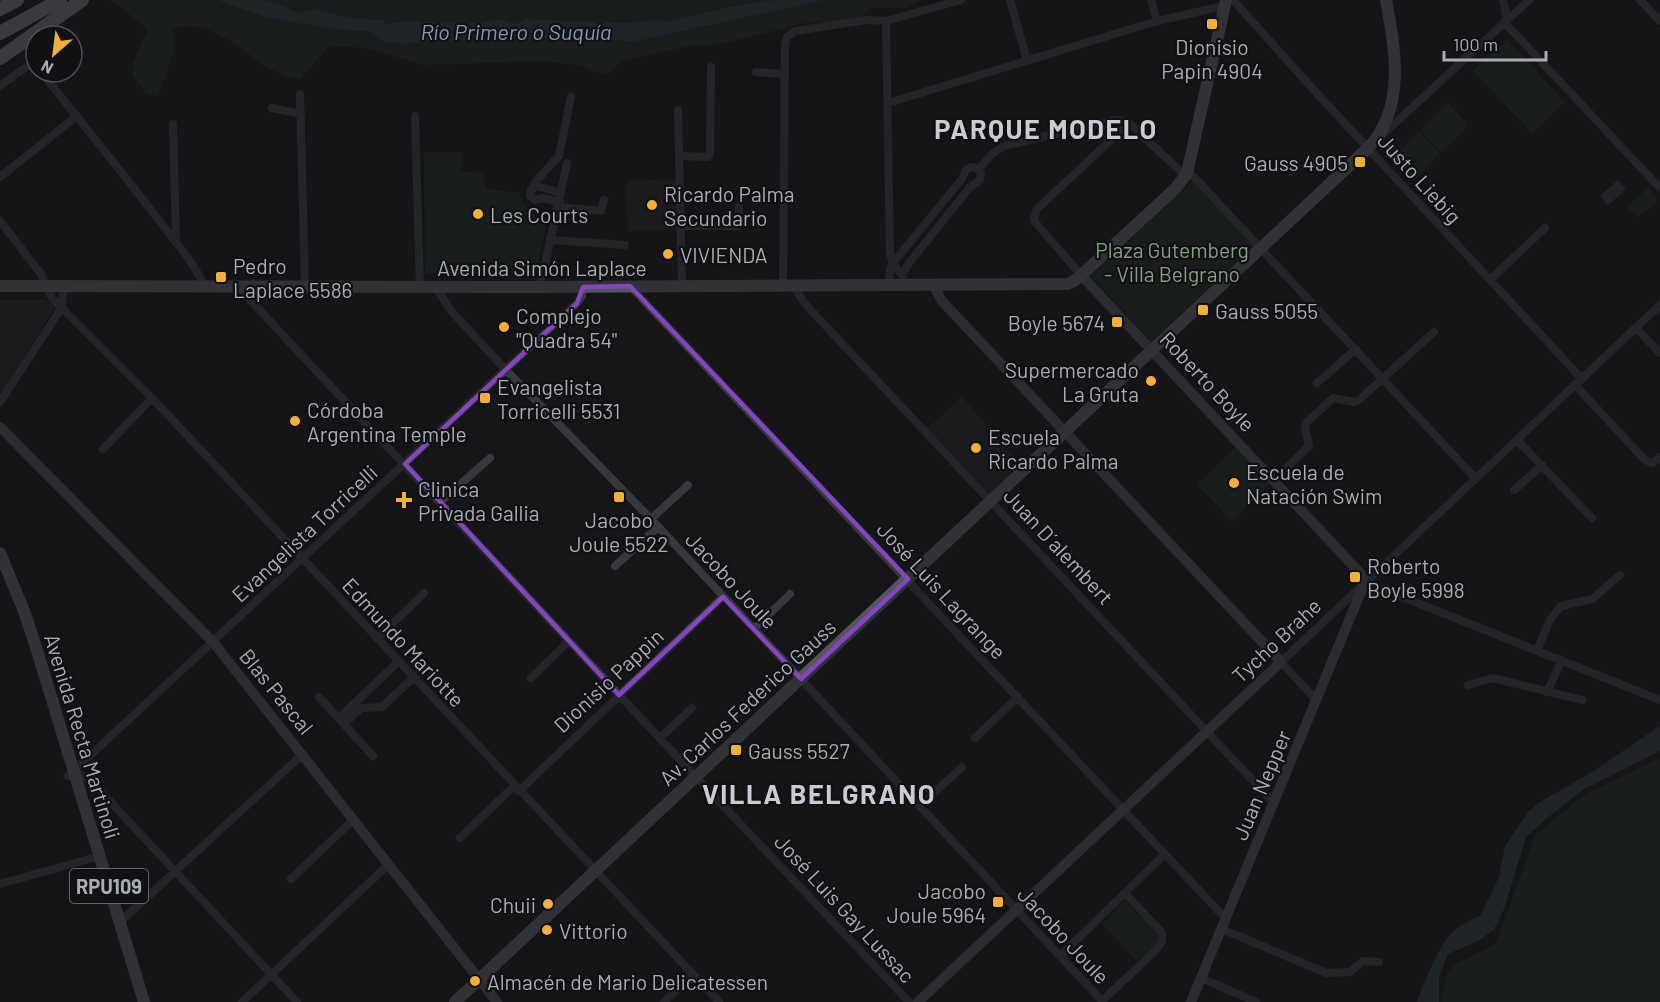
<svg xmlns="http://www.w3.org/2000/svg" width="1660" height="1002" viewBox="0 0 1660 1002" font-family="Barlow,sans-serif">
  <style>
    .built { fill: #222225 }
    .green { fill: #1e261f }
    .water { fill: #2c353c }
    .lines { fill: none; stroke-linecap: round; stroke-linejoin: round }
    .street { stroke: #37383d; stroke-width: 8 }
    .secondary { stroke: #45474d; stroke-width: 10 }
    .primary { stroke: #53555c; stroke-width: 12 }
    .highway { stroke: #63666e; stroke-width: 14 }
    .marked { fill: none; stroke: #8446be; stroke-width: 4.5; stroke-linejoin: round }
    .poi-dot { fill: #f2b134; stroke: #111113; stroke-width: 2 }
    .labels { text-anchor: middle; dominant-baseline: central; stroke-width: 4.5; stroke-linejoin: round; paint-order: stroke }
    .shield { fill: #111113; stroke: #7b7e86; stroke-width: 1.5 }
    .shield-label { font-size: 20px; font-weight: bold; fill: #a8adb8 }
    .poi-label { font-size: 21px; fill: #a8adb8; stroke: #111113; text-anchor: start }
    .street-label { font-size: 21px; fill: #a8adb8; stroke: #111113 }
    .park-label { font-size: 21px; fill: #7fa381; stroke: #111113 }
    .water-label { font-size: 22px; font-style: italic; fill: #7f9bb3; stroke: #111113 }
    .district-label { font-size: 27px; font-weight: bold; letter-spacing: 1.5px; fill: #c9ccd4; stroke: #111113 }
  </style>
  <rect width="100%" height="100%" fill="#161618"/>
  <!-- built -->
  <path class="built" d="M677 179 679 229 628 231 626 181Z
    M0 300H46L55 307 0 396Z
    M962 397 1024 467 992 496 927 429Z"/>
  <!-- green -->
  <path class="green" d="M111 0H217L268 18 332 29 372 32 383 42 406 44 495 38 539 40 594 38 633 42 825 0H921L907 8H872L855 21 805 23 716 45H694L620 61 614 71 602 75 579 65 540 61 424 65 367 48 329 46 300 79C295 78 290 77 286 76 251 64 213 13 173 29L174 51 158 96 146 94 132 74 133 62 148 29Z
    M262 0H775L717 9 669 21 656 20 627 23 526 19 515 24 500 19 477 23 404 21 388 24 382 20 350 18 316 9 299 13 286 7Z
    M1507 40 1565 102 1532 133 1473 71Z
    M1448 103 1469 125 1442 152 1421 130Z
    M1419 132 1440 153 1413 180 1392 159Z
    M424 152H461V171L482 173 487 189 520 193C525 210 531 216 548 219L537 268 425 274Z
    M1193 181 1254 246 1151 341 1091 276Z
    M1648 188 1658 200 1637 218 1627 206Z
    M1237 446 1272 482 1232 521 1197 485Z
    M1660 758V1002H1442L1445 977 1457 963 1496 944 1536 834 1586 794Z
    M1125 901 1158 934 1157 943 1137 961 1102 924Z"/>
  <!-- water -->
  <path class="water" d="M217 0H262L286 7 298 13 316 9 350 18 382 20 388 24 404 21 477 23 500 19 515 24 525 19 626 23 656 20 669 21 728 7 775 0H825L633 42 594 38 539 40 495 38 406 44 383 42 372 32 332 29 268 18Z
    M1618 180 1626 189 1608 205 1600 196Z
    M1660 726V751L1584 789 1547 818 1526 837 1504 909 1494 929 1480 940 1448 954 1439 977V1002H1417C1422 986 1438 950 1448 937 1456 928 1469 920 1480 916L1499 877 1505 846 1528 812 1540 802 1589 774Z"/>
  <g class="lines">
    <!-- street -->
    <path class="street" d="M1010 0 1027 60
      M1151 0 1157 21
      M1233 0 1313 89 1582 379
      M1503 0 1507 19
      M1640 0 1660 21
      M886 21 890 254 893 263 903 277
      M1504 22 1660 188
      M41 72C79 119 117 166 154 214 171 237 193 260 204 286
      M756 72 785 74
      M0 86 29 65 36 66
      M300 94 305 287
      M888 103 1157 21 1224 6
      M272 108 301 114
      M678 110 682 286
      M415 116 420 287
      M173 124 176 243
      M1380 137 1529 0
      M680 156 708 157 710 153 711 67
      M979 169 992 154 1004 146 1116 120 1129 123 1179 170 1194 177 1476 479
      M0 177 77 116
      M534 186 536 181 559 156 571 97
      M560 202 542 198 535 200 530 196V191L537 186 561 193
      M559 207 601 211 604 200
      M0 221 41 274 52 298 152 398 719 1002
      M680 226H738L739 206
      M550 240 625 245
      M1081 275 1035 222 1034 219 1037 209 1129 123
      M1490 280 1545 228
      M889 285 890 269 893 263 962 179 966 170 971 167 979 169 981 174 980 180 970 187 909 263 902 275
      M783 286 785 45 787 37 795 31 866 20 886 21 961 0
      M797 286 799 295 806 305 1274 803
      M238 287 696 777 909 1002
      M435 287 452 312 505 369 651 519 1103 1002
      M540 287 567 163
      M631 287 1226 919
      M62 307 63 292 69 287
      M1636 328 1660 353
      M1317 383 1356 349
      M1575 385 1645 460 1653 463 1660 457
      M0 402 62 307
      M1517 440 1592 518
      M103 449 152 398
      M1273 481 1309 446 1305 426 1306 423 1333 398 1354 402 1359 400 1434 332
      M1514 490 1542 465
      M440 502 490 458
      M651 519 688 485
      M615 566 658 527
      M1365 582 1660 700
      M754 629 790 594
      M377 639 424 593
      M1537 650 1550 620 1561 606 1592 599 1620 575
      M531 678 569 641
      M1468 685 1493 678 1582 700
      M1547 692 1562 660
      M319 697 373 756
      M1317 701 1281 662 1660 305
      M339 718 398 662
      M344 724 361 708 382 707 413 678
      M660 738 692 708
      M975 738 1018 697
      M74 771 92 782 297 1002
      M68 776 577 303 582 296 583 287
      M519 791 723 597
      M920 806 962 767
      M460 838 514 786
      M291 879 354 819
      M0 884 93 858
      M120 922 303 754
      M1222 929 1326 973 1350 972 1363 961 1379 962
      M1060 956 1165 854
      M1201 978 1256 1002
      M1102 1001 1157 949 1162 941V933L1125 893
      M242 1002 389 864
      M664 1002 693 975"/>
    <!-- secondary -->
    <path class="secondary" d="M1081 275 1360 573 1365 582 1191 1002
      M0 427 213 642 497 1002
      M918 1002 1281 662 942 301 933 285"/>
    <!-- primary -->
    <path class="primary" d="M0 286 536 287 1067 284 1074 281 1088 269 1176 188 1187 173 1226 0
      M0 553 24 611 36 647 144 1002
      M455 1002 1369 147C1406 107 1395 49 1386 0"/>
    <!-- highway -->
    <path class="highway" d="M0 9 17 0
      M0 33 60 0
      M0 58 82 0"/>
  </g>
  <!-- marked area -->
  <path d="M0 0H1660V1002H0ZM630 286 908 579 801 679 723 597 619 695 405 464 577 303 583 287Z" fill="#161618" fill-opacity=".55" fill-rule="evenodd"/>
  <path class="marked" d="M630 286 908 579 801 679 723 597 619 695 405 464 577 303 583 287Z"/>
  <!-- markers -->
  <g class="poi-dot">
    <rect x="1206" y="18" width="12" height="12" rx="3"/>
    <rect x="1354" y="156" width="12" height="12" rx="3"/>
    <circle cx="652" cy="205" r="6"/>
    <circle cx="478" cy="214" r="6"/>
    <circle cx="668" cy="254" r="6"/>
    <rect x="215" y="271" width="12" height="12" rx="3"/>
    <rect x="1197" y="304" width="12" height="12" rx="3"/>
    <rect x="1111" y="316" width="12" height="12" rx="3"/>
    <circle cx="504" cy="327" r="6"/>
    <circle cx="1151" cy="381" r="6"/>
    <rect x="479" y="392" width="12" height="12" rx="3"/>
    <circle cx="295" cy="421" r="6"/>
    <circle cx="976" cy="448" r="6"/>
    <circle cx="1234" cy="483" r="6"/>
    <rect x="613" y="491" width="12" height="12" rx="3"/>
    <path d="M401 491h6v6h6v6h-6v6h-6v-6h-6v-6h6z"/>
    <rect x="1349" y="571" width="12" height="12" rx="3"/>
    <rect x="730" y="744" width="12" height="12" rx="3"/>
    <rect x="992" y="896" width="12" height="12" rx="3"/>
    <circle cx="548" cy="904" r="6"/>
    <circle cx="547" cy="930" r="6"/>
    <circle cx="475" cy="981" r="6"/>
  </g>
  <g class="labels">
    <!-- shield labels -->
    <rect class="shield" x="70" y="869" width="78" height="34" rx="4.5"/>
    <g class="shield-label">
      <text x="109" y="886">RPU109</text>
    </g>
    <!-- poi labels -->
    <g class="poi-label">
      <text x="1212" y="46" text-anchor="middle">Dionisio<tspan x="1212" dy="24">Papin 4904</tspan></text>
      <text x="1348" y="162" text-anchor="end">Gauss 4905</text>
      <text x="664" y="193">Ricardo Palma<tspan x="664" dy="24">Secundario</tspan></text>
      <text x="490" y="214">Les Courts</text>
      <text x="680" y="254">VIVIENDA</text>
      <text x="233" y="265">Pedro<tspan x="233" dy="24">Laplace 5586</tspan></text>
      <text x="1215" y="310">Gauss 5055</text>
      <text x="516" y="315">Complejo<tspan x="516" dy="24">"Quadra 54"</tspan></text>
      <text x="1105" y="322" text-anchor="end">Boyle 5674</text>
      <text x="1139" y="369" text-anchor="end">Supermercado<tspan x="1139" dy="24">La Gruta</tspan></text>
      <text x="497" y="386">Evangelista<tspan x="497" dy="24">Torricelli 5531</tspan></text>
      <text x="307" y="409">Córdoba<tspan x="307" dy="24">Argentina Temple</tspan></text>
      <text x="988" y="436">Escuela<tspan x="988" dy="24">Ricardo Palma</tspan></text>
      <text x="1246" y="471">Escuela de<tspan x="1246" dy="24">Natación Swim</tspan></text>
      <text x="418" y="488">Clinica<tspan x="418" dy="24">Privada Gallia</tspan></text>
      <text x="619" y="519" text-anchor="middle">Jacobo<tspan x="619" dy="24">Joule 5522</tspan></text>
      <text x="1367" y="565">Roberto<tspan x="1367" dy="24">Boyle 5998</tspan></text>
      <text x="748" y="750">Gauss 5527</text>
      <text x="986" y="890" text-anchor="end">Jacobo<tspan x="986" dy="24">Joule 5964</tspan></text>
      <text x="536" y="904" text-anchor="end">Chuii</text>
      <text x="559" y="930">Vittorio</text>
      <text x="487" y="981">Almacén de Mario Delicatessen</text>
    </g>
    <!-- street labels -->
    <g class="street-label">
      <text transform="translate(1420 178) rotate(48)">Justo Liebig</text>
      <text x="542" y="267">Avenida Simón Laplace</text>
      <text transform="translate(1208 381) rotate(47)">Roberto Boyle</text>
      <text transform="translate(304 533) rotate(-43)">Evangelista Torricelli</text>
      <text transform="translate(1059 546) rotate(47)">Juan D´alembert</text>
      <text transform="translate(732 580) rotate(47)">Jacobo Joule</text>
      <text transform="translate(942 590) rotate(47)">José Luis Lagrange</text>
      <text transform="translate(1276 640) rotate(-43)">Tycho Brahe</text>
      <text transform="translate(404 642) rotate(47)">Edmundo Mariotte</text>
      <text transform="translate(608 680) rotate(-43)">Dionisio Pappin</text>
      <text transform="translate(277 691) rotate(51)">Blas Pascal</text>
      <text transform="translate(747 702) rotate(-43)">Av. Carlos Federico Gauss</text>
      <text transform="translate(83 736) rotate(73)">Avenida Recta Martinoli</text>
      <text transform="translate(1261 785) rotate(-67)">Juan Nepper</text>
      <text transform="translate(845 908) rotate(47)">José Luis Gay Lussac</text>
      <text transform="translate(1064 935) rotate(47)">Jacobo Joule</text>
    </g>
    <!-- park labels -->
    <g class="park-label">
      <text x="1172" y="249">Plaza Gutemberg<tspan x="1172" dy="24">- Villa Belgrano</tspan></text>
    </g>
    <!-- water labels -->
    <g class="water-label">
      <text x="516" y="31">Río Primero o Suquía</text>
    </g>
    <!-- district labels -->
    <g class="district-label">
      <text x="1046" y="128">PARQUE MODELO</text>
      <text x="819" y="793">VILLA BELGRANO</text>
    </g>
  </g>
  <!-- north arrow -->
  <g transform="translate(54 54) rotate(208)"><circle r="28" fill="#111113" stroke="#4d4f55" stroke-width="1.5"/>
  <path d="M0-4.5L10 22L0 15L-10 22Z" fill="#f2b134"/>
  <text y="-9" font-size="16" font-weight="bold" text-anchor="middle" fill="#a8adb8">N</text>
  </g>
  <!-- scale -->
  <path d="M1444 51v9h102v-9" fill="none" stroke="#a8adb8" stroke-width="3"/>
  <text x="1453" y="51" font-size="18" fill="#a8adb8" stroke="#111113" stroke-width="4.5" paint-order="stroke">100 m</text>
</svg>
